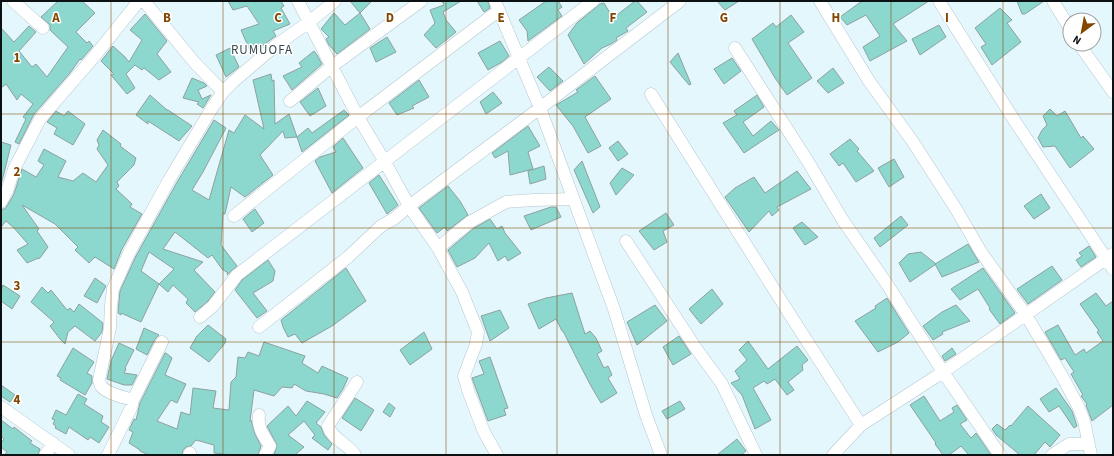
<svg xmlns="http://www.w3.org/2000/svg" width="1114" height="456" viewBox="0 0 1114 456" font-family="'Source Sans 3',sans-serif">
  <style>
    .building { fill: #8cd7ce; stroke: #8ea19e; fill-rule: evenodd }
    .lines { fill: none; stroke-linecap: round; stroke-linejoin: round }
    .minor-casing { stroke: #b5c7cd; stroke-width: 13 }
    .minor { stroke: #fff; stroke-width: 12 }
    .grid { fill: none; stroke: #824600; stroke-width: 1; stroke-opacity: 0.55 }
    .labels { text-anchor: middle; dominant-baseline: central; stroke-width: 3; stroke-linejoin: round; paint-order: stroke }
    .quarter-label { font-size: 13px; letter-spacing: 1px; fill: #3a4a4f; stroke: #fff }
    .grid-label { font-size: 13px; text-anchor: middle; font-weight: bold; fill: #824600; stroke: #fff; stroke-width: 3; stroke-linejoin: round; paint-order: stroke }
  </style>
  <rect width="100%" height="100%" fill="#e4f7fd"/>
  <!-- building -->
  <path class="building" d="M58 1H82L95 13 76 32 87 43 89 41 93 46 81 60 80 59 70 73 34 114 19 144 15 142 26 119 23 117 33 104 21 94 17 100 6 84 1 88V28L14 42 29 26 36 32 19 51 32 67 36 64 47 77 68 47 50 30V25L41 17Z
    M228 1H281L284 6 281 8 290 24 273 31 276 36 263 45V46L252 55 241 30 259 24 247 6 233 10Z
    M350 1H372L360 13Z
    M442 1H461L443 12 446 20 456 32 436 48 424 35 435 23 430 10 444 5Z
    M477 1H488L490 8 484 12Z
    M546 1H558L562 7 558 10 562 16 528 41 527 31 519 20Z
    M635 1H637L647 12 626 28 628 31 616 38 617 40 611 44 602 48 584 64 568 35 577 23 600 4 604 3 613 18Z
    M717 1H739L725 10Z
    M862 1H929L893 24 907 41 870 61 863 47 880 36 866 15 847 25 840 17Z
    M1017 1H1044L1025 14H1022Z
    M1000 8 1012 20 1007 23 1021 42 992 65 981 47 986 44 975 28Z
    M334 13 345 25 360 13 370 29 337 54 329 45 326 39 329 37 321 29Z
    M145 14 167 41 157 54 171 72 159 80 144 68 142 70 135 65 126 74 135 88 127 94 111 75 114 74 101 61 113 46 125 57 129 62 142 40 130 30Z
    M791 15 804 32 788 43 812 78 787 95 775 78 752 39 773 23 776 27Z
    M939 25 946 37 920 55 912 39Z
    M387 37 396 52 376 62 370 48Z
    M500 41 509 56 502 62 488 70 478 53Z
    M230 48 239 67 226 77 216 55Z
    M314 51 317 55 322 64 292 90 283 76 302 67 299 63Z
    M678 53 691 84 689 85 670 62Z
    M732 58 741 71 724 84 714 69Z
    M549 67 563 81 550 91 537 77Z
    M833 68 844 83 828 93 817 81Z
    M271 74 272 81 274 80 275 124 289 114 297 137 285 138 283 131 260 155 273 175 245 197 231 187 225 214 223 213 221 245 237 266 227 275 228 273 222 269 212 255 208 258 175 232 163 249 203 262 194 270 215 292 208 301 195 312 186 303 188 299 173 285 168 292 159 284 141 322 121 313V315L118 313 120 291 136 256 176 184 214 120 226 128 203 172 192 190 209 200 229 130 234 133 245 115 264 129 253 80ZM149 252 174 269 159 284 141 271Z
    M595 76 611 99 585 117 601 146 588 153 573 126 556 105 578 92 576 90Z
    M192 78 204 83 207 86 198 90 202 99 211 95 203 108 197 104 199 102 183 98Z
    M419 80 429 97 412 106 414 108 397 115 389 103Z
    M318 88 326 106 310 116 300 102Z
    M493 92 502 103 486 114 480 102Z
    M150 95 167 110H168L192 126 179 141 148 121V124L136 115Z
    M757 95 764 107 743 122 753 136 771 121 779 130 759 143 744 153 723 123 737 115 734 111Z
    M1050 109 1057 116 1065 111 1081 138 1083 136 1094 149 1070 168 1055 146 1043 147 1038 138 1042 130 1047 125 1043 116Z
    M344 110 349 115 302 152 297 137 308 128 312 133Z
    M56 111 64 116 68 111 85 124 73 145 54 134 57 128 47 122Z
    M528 126 540 146 528 152 533 169 510 175 508 151 495 158 492 153Z
    M103 130 121 144 120 146 136 158 134 165 117 182 119 186 116 189 132 204 130 207 142 214 122 249 114 269 95 257 89 263 75 250 78 247 55 224 22 205 39 229 37 231 48 247 40 258 36 259 27 263 17 250 28 244 14 228 6 221 1 227V209H5L7 206 14 194 22 169 36 177 44 165 38 161 44 149 66 161 58 177 73 181 83 173 96 182 108 165 97 149 99 145 97 140Z
    M343 138 363 168 332 193 315 161 320 157 336 152 333 147Z
    M850 139 859 149 857 151 874 171 856 182 843 163 839 166 830 154Z
    M618 141 628 154 618 161 609 148Z
    M1 142 11 145 1 185Z
    M894 159 904 177 889 187 878 168Z
    M582 161 600 207 593 213 574 170Z
    M544 166 546 179 530 184 528 171Z
    M622 168 634 175 616 195 610 183Z
    M797 171 811 189 777 207 779 210 772 216 769 211 749 232 725 197 735 188 754 177 765 193Z
    M379 175 398 205 387 214 369 183Z
    M448 186 460 201 468 215 447 231 445 227 437 233 419 208Z
    M1041 194 1050 208 1034 219 1024 206Z
    M551 207H556L561 217 531 230 524 216Z
    M255 209 264 223 252 232 243 219Z
    M666 213 674 225 663 231 667 242 654 250 639 231Z
    M901 216 908 225 880 247 874 238Z
    M490 219 497 229 502 226 505 233 521 253 508 261 505 256 498 261 489 243 475 258 457 267 448 250 474 228Z
    M802 222 818 237 805 245 793 228Z
    M968 244 979 262 942 277 935 264Z
    M1089 246 1096 257 1081 267 1076 260 1082 256 1079 253Z
    M921 252 936 264 910 282 899 263 908 254Z
    M268 260 275 271 273 281 253 293 267 311 257 318 235 290 242 280Z
    M1052 266 1062 280 1028 304 1017 289Z
    M346 268 366 301 332 326 302 343 295 334 288 337 283 327 281 320Z
    M983 268 1015 313 1000 324 989 309 990 308 978 289 960 300 951 289Z
    M95 278 106 286 97 303 84 296Z
    M3 285 20 296 12 309 1 301V290Z
    M42 287 48 293 51 290 67 310 70 308 74 312 79 304 103 323 102 332 95 341 75 326 68 332 65 344 60 339 50 326 54 322 31 302Z
    M712 289 723 304 701 324 689 309Z
    M572 293 585 334 590 331 596 338 602 351 597 354 604 368 608 366 612 375 608 378 617 393 601 403 591 386 579 363 563 331H562L556 319 539 329 528 304 546 298Z
    M1096 293 1106 306 1113 301V405L1092 421 1086 405 1087 404 1081 396 1083 395 1071 374 1074 372 1065 358 1061 360 1045 332 1058 325 1075 355 1084 349 1086 353 1103 341 1097 332 1099 331 1080 304Z
    M887 298 909 333 898 342 878 352 855 321 876 308 875 306Z
    M655 305 667 321 637 345 627 322Z
    M956 305 970 321 942 332 943 334 933 340 923 326 942 312Z
    M500 310 509 328 490 341 481 316Z
    M208 325 226 339 225 343 221 348 209 362 190 348 197 336Z
    M144 328 159 335 155 339 147 355 136 349Z
    M424 332 432 349 410 365 400 350Z
    M679 336 691 354 673 365 663 347Z
    M748 341 768 369 797 346 808 360 802 365 803 370 788 382 794 390 787 395 775 379 767 384 764 381 753 388 771 420 755 429 742 395 731 383 740 379 735 371 747 360 739 350Z
    M264 342 305 356 302 363 318 373 322 366 348 378 343 389 337 398 324 394 306 391 294 384 292 388 282 387 274 396 254 390 250 421 251 420 255 434 261 446 258 455H231L214 453V445L196 440 191 446 186 447 183 450 182 455H149L140 451V450L129 443 133 432 129 430 134 419 136 420 140 403 165 353H166L172 358 165 375 186 384 177 403 171 400 157 421 177 429 181 412 190 415 193 388 216 391 213 408 229 410 231 382 236 377 238 357 245 358 248 352 259 356Z
    M119 343 134 350 125 368 126 369 124 373 137 375 132 385H124L107 379 111 361Z
    M73 348 94 362 87 373 92 376V383L85 395 60 380 61 378 57 376Z
    M952 348 956 354 945 361 942 356Z
    M490 357 508 408 504 409 506 415 488 421 472 378 484 374 479 361Z
    M1 385 15 395 10 402 1 396Z
    M1056 388 1072 411 1077 426 1074 428 1059 406 1049 412 1040 399Z
    M78 394 87 399 84 404 103 416 101 422 109 427 99 443 90 437 88 440 69 427 66 434 55 428 56 426 53 424 55 420 52 419 56 410 66 415Z
    M924 396 940 421 954 412 952 408 957 405 967 420 960 424 971 438 976 433 991 455H969L961 446 949 455H943L935 444 936 443 910 405Z
    M355 398 374 410 361 431 342 418Z
    M307 401 325 412 316 423 321 427 324 435 332 444 328 450 312 438 315 435 304 421 288 435 304 447 295 455H274L277 445 267 426 288 406 296 416Z
    M680 401 685 409 667 419 662 411Z
    M389 403 395 408 390 417 383 412Z
    M1028 406 1060 435 1050 447 1045 442 1034 455H1020L996 435 992 429 997 424 1005 430 1010 425 1011 426Z
    M1 420 13 429 14 427 32 441 30 443 40 449 38 455H4L7 452 1 447V443L4 439 1 436Z
    M737 439 746 451 741 455H717Z"/>
  <g class="lines">
    <defs>
      <path id="minor" d="M13 1 43 28
        M144 1 194 62 223 92
        M298 1 358 117 385 162 409 206 438 248 462 292 478 332 476 344 464 376 469 393 484 432 497 455
        M495 1 540 108 614 309 646 415 661 455
        M820 1 869 81 913 142 956 209 981 252 1026 315 1062 376 1078 406 1084 421 1091 455
        M939 1 1016 123 1113 269
        M1053 1 1070 29
        M1079 44 1113 92
        M735 48 807 160 842 219 887 284 943 372 1000 455
        M651 94 794 321 861 425
        M290 101 331 67 421 1
        M1 202 7 191 14 169 40 119 93 58 139 1
        M234 216 358 117 498 11
        M626 241 695 347 722 384 756 455
        M438 248 470 222 506 202 534 200 573 199
        M200 317 213 306 237 275 593 1
        M259 327 348 257 381 226 395 218 409 206 540 108 680 1
        M133 400C124 397 107 394 101 386 100 384 100 382 99 380L110 328 111 305 113 289 129 253 169 180 212 108 223 92 234 81 275 46 309 22 335 1
        M1 407 69 455
        M259 415C257 428 264 436 270 446L265 455
        M45 455 53 443
        M108 455 131 408 133 400 162 342
        M189 455 190 453
        M355 455C348 444 332 439 328 426L357 382
        M833 455 861 425 943 372 1113 254
        M1052 455 1069 444H1088"/>
    </defs>
    <!-- minor casing -->
    <use href="#minor" class="minor-casing"/>
    <!-- minor -->
    <use href="#minor" class="minor"/>
  </g>
  <!-- grid -->
  <path class="grid" d="M111 1V455M223 1V455M334 1V455M446 1V455M557 1V455M668 1V455M780 1V455M891 1V455M1003 1V455M1 114H1113M1 228H1113M1 342H1113"/>
  <g class="labels">
    <!-- quarter labels -->
    <g class="quarter-label">
      <text x="262" y="50">RUMUOFA</text>
    </g>
  </g>
  <g class="grid-label">
    <text x="56" y="22">A</text>
    <text x="167" y="22">B</text>
    <text x="278" y="22">C</text>
    <text x="390" y="22">D</text>
    <text x="501" y="22">E</text>
    <text x="613" y="22">F</text>
    <text x="724" y="22">G</text>
    <text x="836" y="22">H</text>
    <text x="947" y="22">I</text>
    <text x="17" y="62">1</text>
    <text x="17" y="176">2</text>
    <text x="17" y="290">3</text>
    <text x="17" y="404">4</text>
  </g>
  <!-- border -->
  <rect width="1114" height="456" fill="none" stroke="#0c1214" stroke-width="4"/>
  <!-- north arrow -->
  <g transform="translate(1082 32) rotate(212)"><circle r="19" fill="#ffffff" stroke="#9ea0a1"/>
  <path d="M0-3L7 15L0 10L-7 15Z" fill="#824600"/>
  <text y="-6" font-size="11" font-weight="bold" text-anchor="middle" fill="#0c1214">N</text>
  </g>
</svg>
